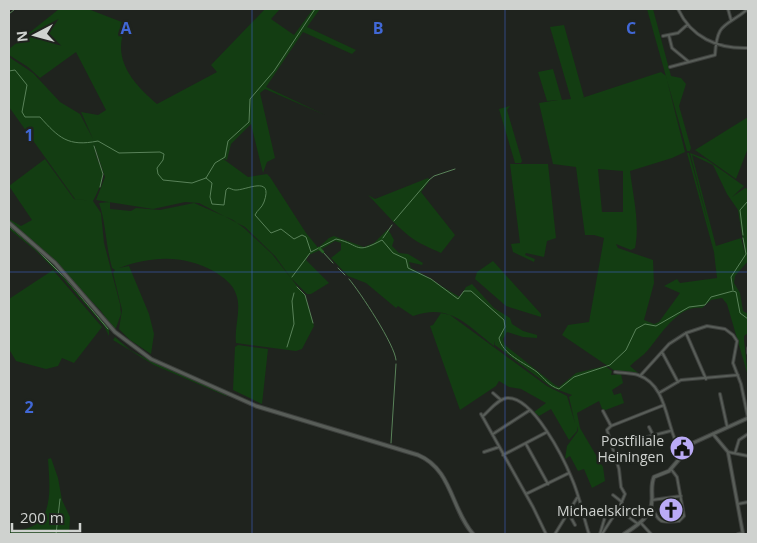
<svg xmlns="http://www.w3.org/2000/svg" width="757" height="543" viewBox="0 0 757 543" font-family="'Open Sans',sans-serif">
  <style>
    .green { fill: #133d12; fill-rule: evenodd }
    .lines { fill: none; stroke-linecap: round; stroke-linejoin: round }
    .stream { stroke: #598259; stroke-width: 1 }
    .canal { stroke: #276026; stroke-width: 2.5 }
    .minor-casing { stroke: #3c3f3c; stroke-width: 4 }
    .tertiary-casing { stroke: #3c3f3c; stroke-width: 4.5 }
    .secondary-casing { stroke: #3c3f3c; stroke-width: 5 }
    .minor { stroke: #585d58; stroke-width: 2 }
    .tertiary { stroke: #585d58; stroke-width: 2.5 }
    .secondary { stroke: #585d58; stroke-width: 3 }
    .grid { fill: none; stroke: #4168d6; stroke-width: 1; stroke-opacity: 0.55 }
    .labels { text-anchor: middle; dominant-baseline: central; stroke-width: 5; stroke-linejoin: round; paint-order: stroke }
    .poi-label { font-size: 14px; fill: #cfd2cf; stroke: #1f231e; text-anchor: end }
    .grid-label { font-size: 16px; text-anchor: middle; font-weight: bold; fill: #4168d6; stroke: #1f231e; stroke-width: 5; stroke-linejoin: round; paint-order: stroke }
  </style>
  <rect width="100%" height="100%" fill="#1f231e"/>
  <!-- green -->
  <path class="green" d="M59 9H88L127 24C110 57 132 83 157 104L217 72 211 65 265 9H280L271 19 294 35 313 9H320L307 27 356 50 352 54 303 32 266 87 325 115 265 89 260 93 275 158 267 162 263 173 251 124 231 144 227 160 222 158 248 177 267 174 270 177 306 233 320 250 309 255 306 260 329 283 311 294H307L291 278 275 256 245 227 199 203 185 202 153 209 96 200 105 177 94 144C97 174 112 165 93 201L75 199 9 107V57L33 73 60 102 80 114 93 139 81 112 98 115 106 110 76 52 40 78 28 67 9 55V49Z
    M647 9H653L671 76 681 78 686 84 679 106 691 148 690 151H687Z
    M564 25 584 97 582 98 661 72 666 76 685 152 672 158 630 171C633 196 640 223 635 248L631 250 616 244 618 248 653 260 654 283 644 320 654 324 659 322 680 293 664 286 677 279 680 283 717 278 714 252 687 153H689L711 234 690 153 706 159 744 186 732 197 745 188 748 189V261L735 276 734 283 740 293 743 311 748 314V333L744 336V340L748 376 727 304 722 298 711 300 702 308C679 304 661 334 648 350 643 356 636 360 630 366L638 373 637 375 615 371 562 335 568 325 589 322 604 238 594 235H585L576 167 553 164 539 103 558 100 547 101 538 72 553 69 562 100 571 99 550 27ZM692 155 713 165 727 194 738 210 745 254 741 238 716 246ZM598 169 623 171V212H602Z
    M510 106 507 110 522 161 521 163H515L499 109Z
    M748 117V148L736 179 695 150Z
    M45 159 74 199 93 201 101 213 104 243 120 304 121 314 116 328H113L101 311 54 262 9 221V219L21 226 32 220 9 186Z
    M510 164H548L556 238 547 241 544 257 526 253 525 255 535 259 534 262 513 252 511 244 520 243Z
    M428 178 430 180 421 192 455 235 441 253C430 248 418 243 409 236 394 224 382 209 368 195L375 199Z
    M110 202V209L131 211 136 208 160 210 194 203 233 220 244 228 272 254 305 296 314 326 302 349 296 351 236 343C234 327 242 309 236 294 233 284 223 277 215 272 184 254 151 256 119 268L129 266 149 314 154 334 151 354 130 340 119 329 122 310 113 273 115 270 112 268C106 247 106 223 99 203Z
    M9 225 46 257 109 328V336L104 326 59 274 36 251 9 229Z
    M388 229 394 240 392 246 399 253 408 254 423 263 422 265 409 262 411 268C428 276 443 288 460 297L466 287 472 284 494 308 510 318 512 324 523 331 537 335V338L523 337 507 332 503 339 505 345 555 385 559 387 576 373 605 366 612 371 611 375 621 374 623 383 612 390 614 395 621 393 624 403 603 411 599 401 577 413 580 428 603 467 605 481 592 488 584 469 578 471 570 456 565 459 567 446 578 431 577 426V431L569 440 551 409 539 416 534 412 546 403 521 389 509 387 499 381 496 386 460 410 430 326 433 325 441 313 450 315 547 386 567 396 575 423 569 397 572 395 551 387 495 345V341L494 346C466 324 450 303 413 316L398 306 396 308 366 283 348 276 331 258 341 250V243L335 241 322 249 319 247 329 238 334 236 364 247 374 243Z
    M493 261 541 314V317L506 306 475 279 477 272Z
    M53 270 102 327 74 363 62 358 58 366 46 369 16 361 9 349V299Z
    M115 337 130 350 151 361 229 395 226 396 154 365 113 340Z
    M238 345 268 349 262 404 233 390 235 347Z
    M51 458 58 478 62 500 70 517 69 534H9V530C56 533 50 491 48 459Z"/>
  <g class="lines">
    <!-- stream -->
    <path class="stream" d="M9 14 15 9
      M9 71 15 70 27 85 22 112 25 117H40C59 138 68 147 98 141L119 153 160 152 164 154 163 160 157 168 158 174 163 180 192 183 206 178 215 163 225 157 228 141 249 122 250 99 274 71 315 9
      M94 146 103 174 100 187
      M206 178 212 183 210 197 212 204 224 205 226 190 228 188C230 188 233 190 235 190 245 191 274 174 264 202 262 208 257 210 255 215L271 233 281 229 294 239 302 235 306 237 311 252 336 239C362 245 354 255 382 240L393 253 406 259 408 268 431 279 458 299 464 291H471L504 320 505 327 499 338C502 354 525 363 537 372 545 379 549 386 559 389L574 377 610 365 626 350 636 329 645 324 656 326 689 307 705 305 711 297 733 291 736 292 740 313 748 319
      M394 221 429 180 434 176 455 169
      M9 226 27 241
      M743 235 740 210 748 201
      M383 238 392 225
      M30 243 67 280 108 329
      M323 252 333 263
      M338 268 345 275
      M292 277 310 253
      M349 279C360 292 395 345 396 360
      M297 287 305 295 313 323
      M733 290 731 277 746 254 743 238
      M287 347 294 324 292 301 294 293
      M391 443 396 364
      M56 534 60 499"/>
    <!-- canal -->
    <path class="canal" d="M319 248 323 252"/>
    <defs>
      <path id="minor" d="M678 9C691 37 717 49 748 48
        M728 9 731 20
        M663 36 678 33 687 25
        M669 36 672 48 689 62
        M670 67 715 55C717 21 725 28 748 9
        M686 333 706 379
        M748 348V353
        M662 352 678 382
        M615 372C622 373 631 373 638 375 670 386 665 430 682 454
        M640 376 669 344 686 333 707 326 725 329 733 335 737 341 733 363 741 384 748 418
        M493 393 501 400
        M659 393 681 380 738 375
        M720 394 727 426
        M603 411 611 426
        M481 414 533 507 546 534
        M483 416C490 410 498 399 507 398 533 396 564 459 572 479 580 497 583 516 589 534
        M611 426 664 405
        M649 427 653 435
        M493 434 530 410
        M526 444 548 484
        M642 445 640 439 670 431
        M484 452 499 447
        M728 452 748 456
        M735 453 739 440 748 434
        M503 455 547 432
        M526 494 569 473
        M613 495 622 502
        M652 500 681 496
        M738 504 748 502
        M652 507C659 523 660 523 679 521L684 516 677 477 671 469
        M618 509 638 524
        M569 514 575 525
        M640 522 651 534
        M555 534 577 498
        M600 534 605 517 610 513H615
        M602 534 620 506 625 494 621 487 619 469 607 430 611 426
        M738 534 743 533"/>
      <path id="tertiary" d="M713 434 728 452 743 534"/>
      <path id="secondary" d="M9 223 55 263 115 332 151 359 256 406 418 455C452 469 451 509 473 534
        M624 534C638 525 653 516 652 497 652 490 651 484 654 477L669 471 693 443 748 418"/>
    </defs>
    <!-- minor casing -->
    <use href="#minor" class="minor-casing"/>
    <!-- tertiary casing -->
    <use href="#tertiary" class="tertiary-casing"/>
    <!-- secondary casing -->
    <use href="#secondary" class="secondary-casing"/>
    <!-- minor -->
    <use href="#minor" class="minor"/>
    <!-- tertiary -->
    <use href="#tertiary" class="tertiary"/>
    <!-- secondary -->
    <use href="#secondary" class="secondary"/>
  </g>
  <!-- grid -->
  <path class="grid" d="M252 9V534M505 9V534M9 272H748"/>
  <!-- icons -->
  <defs>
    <symbol id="civic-disc" viewBox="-11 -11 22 22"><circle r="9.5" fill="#baaaf6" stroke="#1f231e"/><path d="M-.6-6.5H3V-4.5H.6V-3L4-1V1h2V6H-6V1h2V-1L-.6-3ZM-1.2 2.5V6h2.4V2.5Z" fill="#111"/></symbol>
    <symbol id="church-disc" viewBox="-11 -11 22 22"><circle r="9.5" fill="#baaaf6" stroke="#1f231e"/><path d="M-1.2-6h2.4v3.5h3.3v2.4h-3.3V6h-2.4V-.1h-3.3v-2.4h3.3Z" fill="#111"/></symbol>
  </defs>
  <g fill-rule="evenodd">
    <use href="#civic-disc" x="668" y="434" width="28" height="28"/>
    <use href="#church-disc" x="657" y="496" width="28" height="28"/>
  </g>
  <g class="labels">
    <!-- poi labels -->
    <g class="poi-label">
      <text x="664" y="440">Postfiliale<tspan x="664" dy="16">Heiningen</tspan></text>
      <text x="654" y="510">Michaelskirche</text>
    </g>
  </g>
  <g class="grid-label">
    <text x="126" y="34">A</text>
    <text x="378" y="34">B</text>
    <text x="631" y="34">C</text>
    <text x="29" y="141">1</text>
    <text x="29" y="413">2</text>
  </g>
  <!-- border -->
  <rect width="757" height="543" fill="none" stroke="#cfd2cf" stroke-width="20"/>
  <!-- north arrow -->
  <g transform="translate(35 35) rotate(264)" stroke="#1f231e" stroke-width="4" paint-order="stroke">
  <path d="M0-4L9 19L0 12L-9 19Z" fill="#cfd2cf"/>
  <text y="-8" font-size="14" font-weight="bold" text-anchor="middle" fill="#cfd2cf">N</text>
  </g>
  <!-- scale -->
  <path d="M12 523v8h68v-8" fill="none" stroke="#cfd2cf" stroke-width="2.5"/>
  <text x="20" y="523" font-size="15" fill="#cfd2cf" stroke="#1f231e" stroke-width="4" paint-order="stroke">200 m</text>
</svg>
